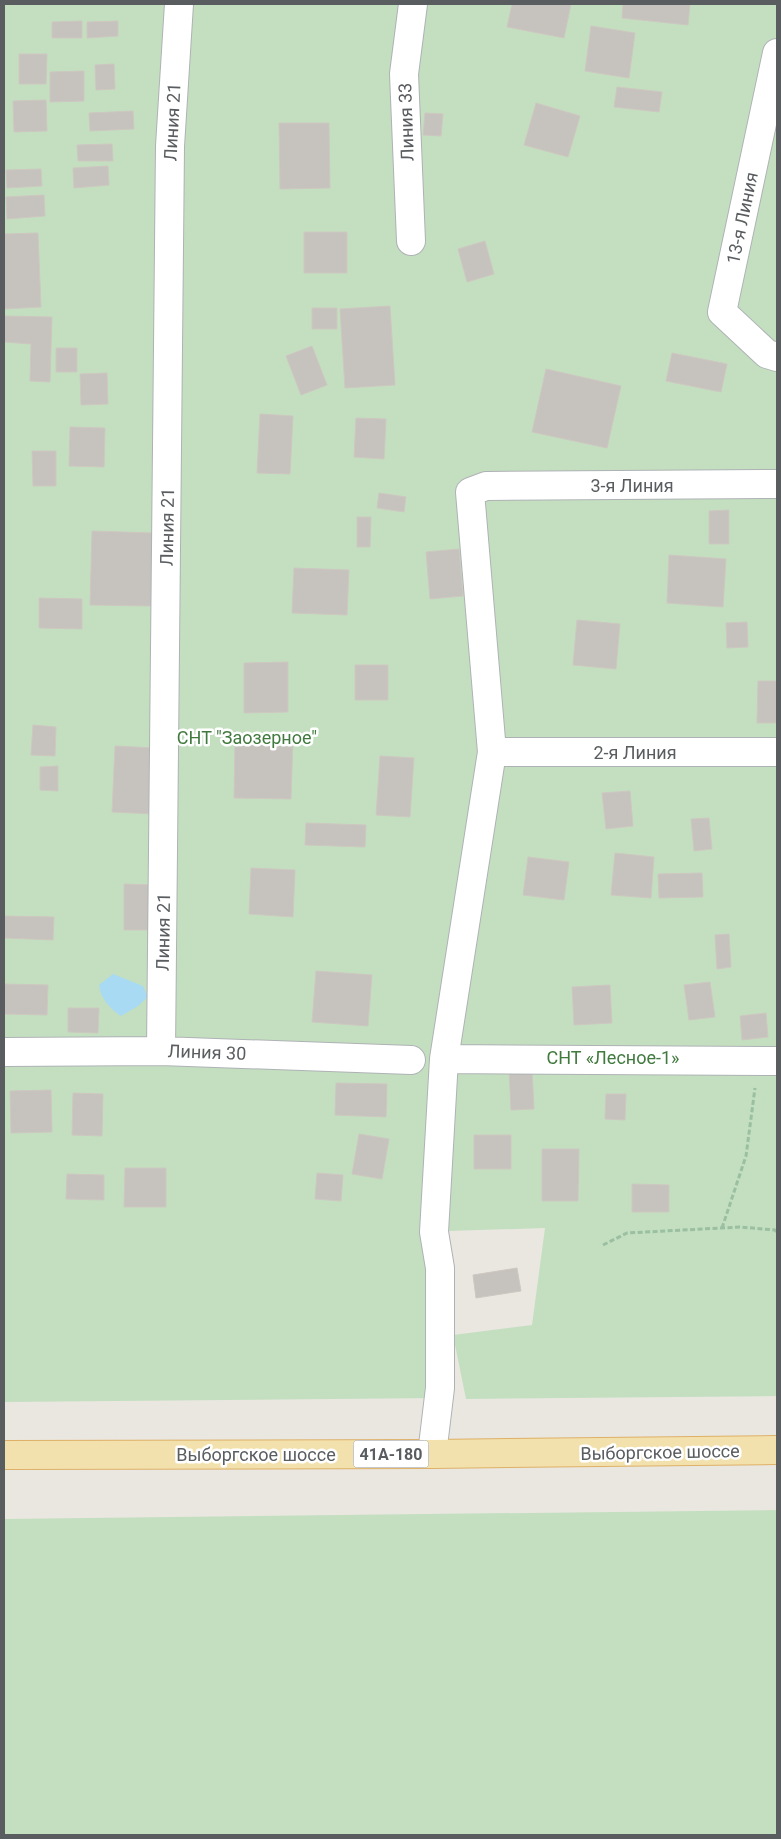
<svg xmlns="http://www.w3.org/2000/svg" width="781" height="1839" viewBox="0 0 781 1839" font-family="Roboto,sans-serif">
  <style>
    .green { fill: #c3dfc0 }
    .water { fill: #a9daf3 }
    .building { fill: #c6c2be; stroke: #cec8c0 }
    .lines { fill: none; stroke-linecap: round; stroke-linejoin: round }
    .minor-casing { stroke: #afb2b5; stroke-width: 30 }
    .primary-casing { stroke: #deb067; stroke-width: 30 }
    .path { stroke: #9abfa1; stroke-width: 3; stroke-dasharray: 5 2.5; stroke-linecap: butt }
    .minor { stroke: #fff; stroke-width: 28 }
    .primary { stroke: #f3e1ad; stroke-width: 28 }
    .labels { text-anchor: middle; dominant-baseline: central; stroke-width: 5; stroke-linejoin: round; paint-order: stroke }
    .shield { fill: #fff; stroke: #8c8e90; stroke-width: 1 }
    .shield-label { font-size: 16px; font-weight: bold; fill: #5a5d60 }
    .street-label { font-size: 18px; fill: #5a5d60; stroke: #fff }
    .park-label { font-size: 18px; fill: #417a3e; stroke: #fff }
  </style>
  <rect width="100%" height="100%" fill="#eae7e1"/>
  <!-- green -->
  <path class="green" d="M4 4H777V1396L466 1399 453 1335 532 1325 545 1228 448 1231 439 1398 4 1402Z
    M777 1510V1835H4V1519Z"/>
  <!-- water -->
  <path class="water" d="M113 974 143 986 148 997 138 1006 121 1016C109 1008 101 999 99 985Z"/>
  <!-- building -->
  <path class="building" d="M512 4H571L564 38 507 27Z
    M623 4H690L688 25 622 18Z
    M82 21V38H52V22Z
    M118 21V36L87 38V22Z
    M591 26 635 33 629 78 585 71Z
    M19 54H47L46 84H19Z
    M114 64 115 89 96 90 95 65Z
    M84 71V101L50 102V72Z
    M617 87 662 92 659 112 614 107Z
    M46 100 47 131 14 132 13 101Z
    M536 103 580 116 568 157 524 145Z
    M133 111 134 129 90 131 89 113Z
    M425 113 443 114 441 136 423 135Z
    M279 123H329L330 188 280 189Z
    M112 144 113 161H78L77 145Z
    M108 166 109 185 74 188 73 168Z
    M41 169 42 186 7 188 6 170Z
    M44 195 45 216 7 219 6 197Z
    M304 232H347V273H304Z
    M38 233 41 307 4 309V234Z
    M485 241 494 274 467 282 458 249Z
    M390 306 395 385 345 388 340 309Z
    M312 308H337V329H312Z
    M4 316 52 317 50 382 30 381 31 344 4 342Z
    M312 346 327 385 301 395 286 356Z
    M56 348H77V372H56Z
    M672 353 727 364 721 392 666 381Z
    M546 369 621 386 607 448 532 432Z
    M107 373 108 404 81 405 80 374Z
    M260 414 293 416 290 474 257 473Z
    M356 418 386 419 384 459 354 457Z
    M70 427 105 428 104 467 69 466Z
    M32 451H56V486H33Z
    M379 493 406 497 404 512 377 508Z
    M729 510V544H709V511Z
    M357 517H371L370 547H357Z
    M92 531 153 533 151 606 90 605Z
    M459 549 463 596 430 599 426 552Z
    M669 555 726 559 723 607 667 603Z
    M294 568 349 570 347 615 292 613Z
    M39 598 82 599V629L39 628Z
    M577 620 620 624 616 669 573 665Z
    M747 622 748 647 727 648 726 623Z
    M288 662V712L244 713V663Z
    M355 665H388V700H355Z
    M758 681H777V723H757Z
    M33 725 56 727 55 756 31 755Z
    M235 738 293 740 291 799 234 798Z
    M115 746 155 748 152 814 112 812Z
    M380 756 414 758 410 817 376 815Z
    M58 766V791L40 790V767Z
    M630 791 633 826 606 829 602 793Z
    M709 818 712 849 694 851 691 819Z
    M306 823 366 825 365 847 305 845Z
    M615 853 654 857 651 898 611 895Z
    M528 857 569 862 564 900 523 895Z
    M251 868 295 870 293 917 249 914Z
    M702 873 703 897 659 898 658 874Z
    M124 884 156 885V930H124Z
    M4 916 54 917 53 940 4 938Z
    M729 934 731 967 717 969 715 935Z
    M316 971 372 975 368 1026 312 1022Z
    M710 982 715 1017 689 1020 684 985Z
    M4 984 48 985 47 1015 4 1014Z
    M610 985 612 1023 574 1025 572 987Z
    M68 1008H99L98 1033 68 1032Z
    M766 1013 768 1037 742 1040 740 1016Z
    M509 1070H532L534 1109 511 1110Z
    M336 1083 387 1084 386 1117 335 1115Z
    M51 1090 52 1132 11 1133 10 1091Z
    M73 1093 103 1094 102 1136 72 1135Z
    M606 1094H626L625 1120 605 1119Z
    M359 1134 389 1139 382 1179 352 1174Z
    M474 1135H511V1169H474Z
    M542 1149H579L578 1201H542Z
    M125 1168H166V1207H124Z
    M317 1173 343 1175 341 1201 315 1199Z
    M67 1174 104 1175V1200L66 1199Z
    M632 1184 669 1185V1212H632Z
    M517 1268 521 1291 476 1298 473 1275Z"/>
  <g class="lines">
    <defs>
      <path id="minor" d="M777 53 722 312 767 354 777 357
        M411 241 404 74 413 4
        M492 752H777
        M161 1051 170 146 179 4
        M4 1052 161 1051 411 1060
        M444 1059 777 1061
        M432 1454 440 1388V1268L434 1232 444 1059 492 752 470 492 486 486 777 484"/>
      <path id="primary" d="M4 1455 432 1454 777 1450"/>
    </defs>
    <!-- minor casing -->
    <use href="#minor" class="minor-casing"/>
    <!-- primary casing -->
    <use href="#primary" class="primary-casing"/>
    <!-- path -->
    <path class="path" d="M722 1228 746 1156 755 1088
      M603 1245 627 1233 740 1227 775 1230 777 1233"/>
    <!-- minor -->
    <use href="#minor" class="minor"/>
    <!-- primary -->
    <use href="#primary" class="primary"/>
  </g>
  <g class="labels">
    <!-- shield labels -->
    <rect class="shield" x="353.5" y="1440.5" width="75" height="27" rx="4"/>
    <g class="shield-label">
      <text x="391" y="1454">41А-180</text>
    </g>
    <!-- street labels -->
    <g class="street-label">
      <text transform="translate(172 122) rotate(-87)">Линия 21</text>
      <text transform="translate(406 122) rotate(-92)">Линия 33</text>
      <text transform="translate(742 218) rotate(-78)">13-я Линия</text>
      <text x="632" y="485">3-я Линия</text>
      <text transform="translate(167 527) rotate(-89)">Линия 21</text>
      <text x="635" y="752">2-я Линия</text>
      <text transform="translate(163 932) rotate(-89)">Линия 21</text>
      <text transform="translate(207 1052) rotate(2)">Линия 30</text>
      <text transform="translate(660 1452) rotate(-1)">Выборгское шоссе</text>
      <text x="256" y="1454">Выборгское шоссе</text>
    </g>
    <!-- park labels -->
    <g class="park-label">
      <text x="247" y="737">СНТ "Заозерное"</text>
      <text x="613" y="1057">СНТ «Лесное-1»</text>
    </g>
  </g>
  <!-- border -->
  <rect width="781" height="1839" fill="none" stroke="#5a5d60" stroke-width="10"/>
</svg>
